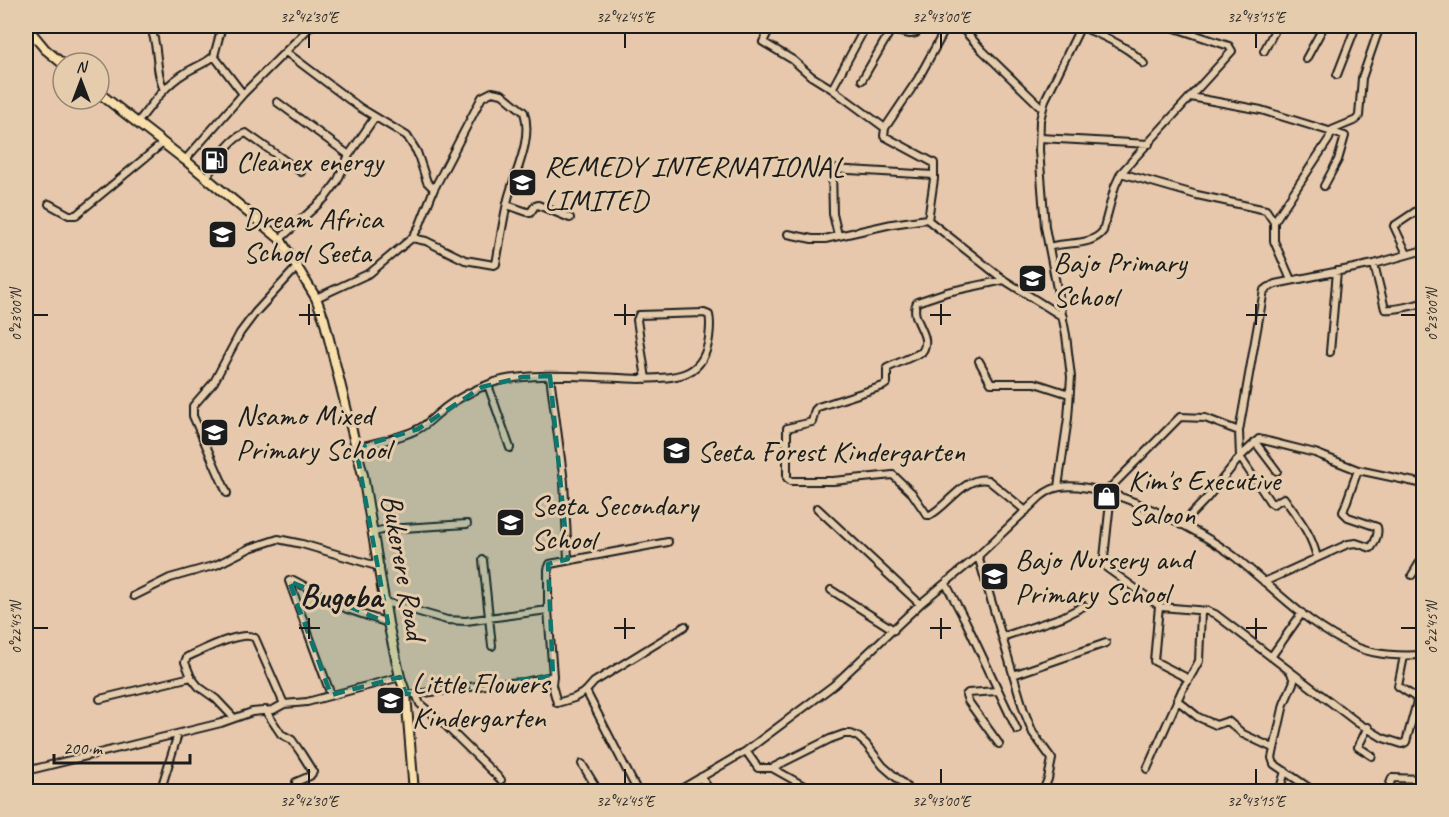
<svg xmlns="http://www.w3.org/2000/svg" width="1449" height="817" viewBox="0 0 1449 817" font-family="Caveat,sans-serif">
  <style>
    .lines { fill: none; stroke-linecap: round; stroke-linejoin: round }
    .minor-casing { stroke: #1c1c1c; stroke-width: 10 }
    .major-casing { stroke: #1c1c1c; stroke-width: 12 }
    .minor { stroke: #e5ccad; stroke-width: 6 }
    .major { stroke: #f8deab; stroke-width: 8 }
    .marked { fill: #0f766e; fill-opacity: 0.2; stroke: #0f766e; stroke-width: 4.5; stroke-dasharray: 12 8; stroke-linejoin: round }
    .ticks { fill: none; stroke: #1c1c1c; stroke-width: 2 }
    .labels { text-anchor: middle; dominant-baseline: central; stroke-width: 6; stroke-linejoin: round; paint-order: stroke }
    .poi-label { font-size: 30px; fill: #1c1c1c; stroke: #e5ccad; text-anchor: start }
    .street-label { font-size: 30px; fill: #1c1c1c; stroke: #e5ccad }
    .quarter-label { font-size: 33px; font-weight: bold; fill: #1c1c1c; stroke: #e5ccad }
    .neatline { fill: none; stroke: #1c1c1c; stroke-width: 2 }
    .ticks-label { font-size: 15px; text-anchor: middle; fill: #1c1c1c }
  </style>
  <rect width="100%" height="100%" fill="#e7c8ac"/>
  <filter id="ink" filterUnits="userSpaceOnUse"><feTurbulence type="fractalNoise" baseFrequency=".0167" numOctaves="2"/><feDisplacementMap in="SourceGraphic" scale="12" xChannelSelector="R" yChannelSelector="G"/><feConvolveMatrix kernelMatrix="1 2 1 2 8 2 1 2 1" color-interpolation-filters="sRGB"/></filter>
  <g filter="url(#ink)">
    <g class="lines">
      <defs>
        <path id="minor" d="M150 26C160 48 154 69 164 90
          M771 26 763 42 793 60 811 76 832 89 885 128
          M873 26 910 34 916 33 919 26
          M947 26 918 79 885 128 884 136 934 163V179L928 220 1004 280 1063 317
          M960 26 983 51 1042 108
          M1081 26C1101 36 1129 46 1144 64
          M1264 51 1277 26
          M286 52 359 107 407 136 417 152 427 182 434 189
          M214 56 243 94
          M1306 59 1324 26
          M1337 75 1356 26
          M862 80 891 30
          M832 89 866 26
          M1191 97 1261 110 1345 136 1338 160 1324 186
          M277 102 349 155
          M138 122C152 104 165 85 185 73 194 67 205 64 214 56L222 26
          M1040 138 1149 144
          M185 160 243 94 311 26
          M1121 173 1197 195 1266 210 1274 222
          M206 178C216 163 229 138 246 133L301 172
          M49 204 69 215H76L163 143
          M507 205 530 213 535 206 538 205 570 218
          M788 234 812 239H825L892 224 927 219
          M838 235 833 214 832 169 934 175
          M280 239 325 198 337 182 349 155 375 117
          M1049 247C1066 241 1091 247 1103 231L1115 186 1121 173 1232 51 1229 46 1169 26
          M1407 254 1394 226 1424 206
          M1374 264 1385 309C1394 311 1413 305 1424 303
          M1004 280 947 292 917 302C908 319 934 335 922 352L887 368V383L883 386 818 407 815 410 812 422 787 428V478L791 481H833L893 475 912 493 927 515H930C948 506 965 475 988 480L1026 511
          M1291 280 1274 241V222L1329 139 1332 130 1356 120 1359 116 1362 78 1380 26
          M316 298 370 273 412 238 419 227 434 189 482 97 492 92 502 94 524 112C533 140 515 172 508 199 503 220 500 242 496 264L494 265 465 260 426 241 412 238
          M1330 352 1337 271
          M979 361 991 383H1035L1069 394
          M550 376 564 482 568 559
          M488 385 510 448
          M1255 442 1277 471
          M356 448C377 442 399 439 418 429 427 425 432 418 440 412 454 400 475 389 492 383 530 370 599 378 640 379 674 377 703 380 709 338 710 330 711 322 709 315L704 313 639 315 637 320 646 379
          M1058 487 1068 418 1071 377 1066 335 1045 227 1039 150 1040 120 1045 100 1081 26
          M1106 492 1180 417 1205 418 1239 431
          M227 493 193 416V406L214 382 240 333 255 313 298 266
          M1111 493 1104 558 1107 568 1161 607 1208 611 1215 614 1358 723 1383 738 1402 744 1406 742 1417 702 1415 697 1398 686 1404 656
          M817 508 920 604
          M1181 525 1207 498 1240 457 1259 439 1315 453 1358 470 1424 484
          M374 532 387 529 467 524
          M978 556 1024 711 1033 733 1052 759 1048 779 1043 791
          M1317 558C1312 534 1298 518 1284 498L1273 504 1270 502 1240 457 1239 431 1264 290 1275 284 1374 264 1424 250
          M483 560 492 646
          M1412 575 1420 562 1424 561
          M1264 582 1348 544 1356 543 1371 548C1375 543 1379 533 1377 527L1348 517 1343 512 1358 470
          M946 584 966 622 1017 730
          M831 590 894 630
          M134 596 170 578 216 565 250 548 278 539 302 544 380 567
          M385 602 447 620 466 621 548 610 553 676
          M548 610V569L550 564 668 542
          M1002 637 1062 617 1084 606
          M1271 657 1302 613
          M1291 673 1294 681 1284 704 1272 758 1274 764 1315 792
          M1013 675 1106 643
          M191 677 185 662 187 657C201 651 242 629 255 638L284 704
          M1189 679 1199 661 1201 612
          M586 691 594 682 685 626
          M997 691 968 693 966 695 968 701 999 744
          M412 694H416L420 704 442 722 501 780
          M416 694 493 684 525 682 553 676 552 685 557 703 574 698 586 691 638 792
          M331 695 289 581 293 580 347 609 388 623
          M100 699 191 677 199 687 216 699 234 718
          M1177 700 1198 717 1216 725 1228 721 1243 734 1273 748
          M265 710 281 734 292 740 301 753 313 772 310 776 296 782 297 792
          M1368 727 1358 747 1372 756
          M746 751 758 768H772L815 792
          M582 764 599 792
          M772 768 830 739 844 734H851L858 737 866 744 883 766 906 786
          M1147 769 1182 690 1189 679 1154 661 1159 606
          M26 771 221 723 252 712 273 710 284 704 307 702 400 677
          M701 777 711 792
          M160 792 178 734
          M676 792 746 751 834 685 920 604 978 556 1040 497C1046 492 1052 488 1060 487 1105 480 1200 530 1235 557 1274 588 1310 628 1356 647 1378 656 1401 656 1424 655
          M1279 792 1285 771
          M1387 792 1392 778 1424 779"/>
        <path id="major" d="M26 26 45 49 63 64
          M99 93 185 160 280 239 316 298 324 319 363 475 388 623 400 677 406 694 414 792"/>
      </defs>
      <!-- minor casing -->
      <use href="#minor" class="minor-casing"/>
      <!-- major casing -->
      <use href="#major" class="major-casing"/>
      <!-- minor -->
      <use href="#minor" class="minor"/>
      <!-- major -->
      <use href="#major" class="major"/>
    </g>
  </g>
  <!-- marked area -->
  <path class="marked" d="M550 376 568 559 548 564 553 676 416 694H406L400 677 331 695 289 581 388 623 356 448 418 429 482 387 522 377Z"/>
  <!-- ticks -->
  <path class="ticks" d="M309 33V48M625 33V48M941 33V48M1256 33V48M309 304V325M625 304V325M941 304V325M1256 304V325M33 315H48M299 315H320M614 315H635M930 315H951M1246 315H1267M1401 315H1416M309 618V639M625 618V639M941 618V639M1256 618V639M33 628H48M299 628H320M614 628H635M930 628H951M1246 628H1267M1401 628H1416M309 769V784M625 769V784M941 769V784M1256 769V784"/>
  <!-- icons -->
  <defs>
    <symbol id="fuel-square" viewBox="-11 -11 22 22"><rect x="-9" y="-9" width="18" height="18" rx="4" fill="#1c1c1c" stroke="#e5ccad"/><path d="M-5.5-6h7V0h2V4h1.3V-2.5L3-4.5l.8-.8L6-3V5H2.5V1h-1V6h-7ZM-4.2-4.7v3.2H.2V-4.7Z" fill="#fff"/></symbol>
    <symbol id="school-square" viewBox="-11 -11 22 22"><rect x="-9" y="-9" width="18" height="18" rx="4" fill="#1c1c1c" stroke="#e5ccad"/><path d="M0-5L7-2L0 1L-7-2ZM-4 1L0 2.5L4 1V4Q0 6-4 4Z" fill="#fff"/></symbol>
    <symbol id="shop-square" viewBox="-11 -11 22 22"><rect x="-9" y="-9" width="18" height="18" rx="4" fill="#1c1c1c" stroke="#e5ccad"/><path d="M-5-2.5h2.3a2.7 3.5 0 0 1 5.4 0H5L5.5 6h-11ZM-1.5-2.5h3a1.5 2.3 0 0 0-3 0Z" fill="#fff"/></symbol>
  </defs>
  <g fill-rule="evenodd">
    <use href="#fuel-square" x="198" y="144" width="33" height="33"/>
    <use href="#school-square" x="506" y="166" width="33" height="33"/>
    <use href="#school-square" x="206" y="218" width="33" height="33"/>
    <use href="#school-square" x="1016" y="262" width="33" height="33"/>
    <use href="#school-square" x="198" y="416" width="33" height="33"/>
    <use href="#school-square" x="660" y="434" width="33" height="33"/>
    <use href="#shop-square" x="1090" y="480" width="33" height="33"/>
    <use href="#school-square" x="494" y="506" width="33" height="33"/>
    <use href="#school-square" x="978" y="560" width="33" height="33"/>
    <use href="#school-square" x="374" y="684" width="33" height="33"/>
  </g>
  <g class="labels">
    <!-- poi labels -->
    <g class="poi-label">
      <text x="236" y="161">Cleanex energy</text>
      <text x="544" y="166">REMEDY INTERNATIONAL<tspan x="544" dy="34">LIMITED</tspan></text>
      <text x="243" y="218">Dream Africa<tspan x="243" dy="34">School Seeta</tspan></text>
      <text x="1053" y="262">Bajo Primary<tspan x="1053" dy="34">School</tspan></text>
      <text x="236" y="415">Nsamo Mixed<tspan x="236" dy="34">Primary School</tspan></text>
      <text x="697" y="451">Seeta Forest Kindergarten</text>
      <text x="1128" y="480">Kim's Executive<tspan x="1128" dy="34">Saloon</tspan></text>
      <text x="531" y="505">Seeta Secondary<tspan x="531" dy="34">School</tspan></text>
      <text x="1015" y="559">Bajo Nursery and<tspan x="1015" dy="34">Primary School</tspan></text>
      <text x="412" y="683">Little Flowers<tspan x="412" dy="34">Kindergarten</tspan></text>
    </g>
    <!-- street labels -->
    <g class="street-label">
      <text transform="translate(404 567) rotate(80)">Bukerere Road</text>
    </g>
    <!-- quarter labels -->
    <g class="quarter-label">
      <text x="341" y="596">Bugoba</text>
    </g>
  </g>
  <!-- margin -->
  <rect width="1449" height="817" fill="none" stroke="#e5ccad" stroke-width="66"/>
  <!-- north arrow -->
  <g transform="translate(81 81)"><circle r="28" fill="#e5ccad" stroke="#958673" stroke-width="1.5"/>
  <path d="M0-4.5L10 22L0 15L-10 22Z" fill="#1c1c1c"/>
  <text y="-9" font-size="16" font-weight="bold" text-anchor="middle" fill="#1c1c1c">N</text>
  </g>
  <!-- scale -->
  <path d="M54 754v9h136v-9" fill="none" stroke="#1c1c1c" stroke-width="3"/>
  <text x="63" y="754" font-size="18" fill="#1c1c1c" stroke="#e5ccad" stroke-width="4.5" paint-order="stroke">200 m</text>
  <rect x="33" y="33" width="1383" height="751" class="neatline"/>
  <g class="ticks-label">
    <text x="309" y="22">32°42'30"E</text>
    <text x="625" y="22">32°42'45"E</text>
    <text x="941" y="22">32°43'00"E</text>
    <text x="1256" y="22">32°43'15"E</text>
    <text transform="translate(16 315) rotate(-90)" y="5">0°23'00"N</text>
    <text transform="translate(1432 315) rotate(-90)" y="5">0°23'00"N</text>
    <text transform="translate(16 628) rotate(-90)" y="5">0°22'45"N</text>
    <text transform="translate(1432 628) rotate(-90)" y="5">0°22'45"N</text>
    <text x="309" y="806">32°42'30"E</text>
    <text x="625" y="806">32°42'45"E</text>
    <text x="941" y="806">32°43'00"E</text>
    <text x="1256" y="806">32°43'15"E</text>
  </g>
</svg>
